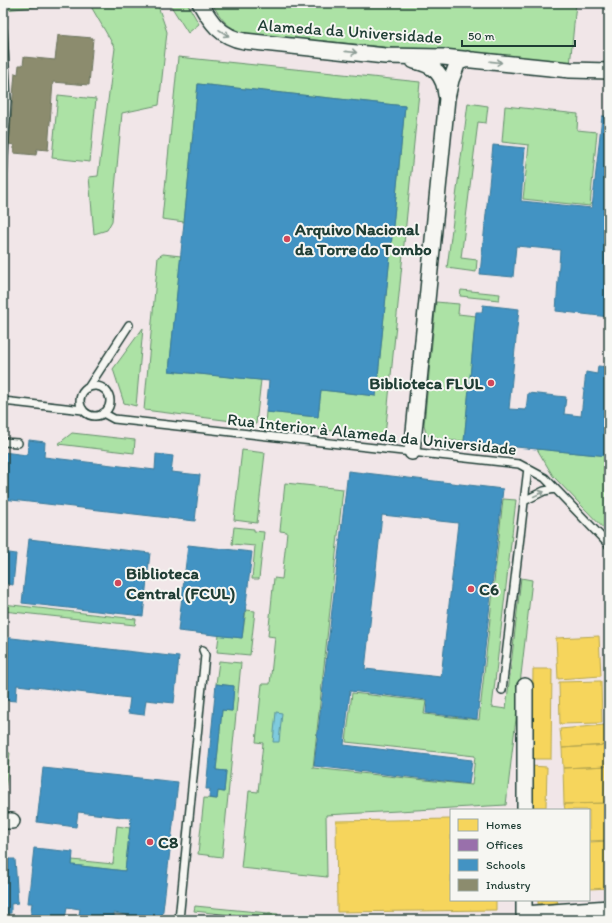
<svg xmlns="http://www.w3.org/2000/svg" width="612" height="923" viewBox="0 0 612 923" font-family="Itim,sans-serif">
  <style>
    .green { fill: #ace2a5; stroke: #66906c }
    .water { fill: #7fcbde; stroke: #59929a }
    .homes { fill: #f6d55c; stroke: #b6a750 }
    .offices { fill: #9970ab; stroke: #746187 }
    .schools { fill: #4393c3; stroke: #387998; fill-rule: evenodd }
    .industry { fill: #8c8c6e; stroke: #6b745d }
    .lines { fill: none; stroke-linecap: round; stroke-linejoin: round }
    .service-casing { stroke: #1f3d34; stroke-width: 10 }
    .minor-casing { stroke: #1f3d34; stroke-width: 18 }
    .service { stroke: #f6f6f2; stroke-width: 7 }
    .minor { stroke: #f6f6f2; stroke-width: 15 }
    .oneway { stroke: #8a9a93 }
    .poi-dot { fill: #d1495b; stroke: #f6f6f2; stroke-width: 1.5 }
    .labels { text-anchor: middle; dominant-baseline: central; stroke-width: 4; stroke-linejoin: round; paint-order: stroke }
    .street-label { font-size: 17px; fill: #1f3d34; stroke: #f6f6f2 }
    .poi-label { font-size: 17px; font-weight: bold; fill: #1f3d34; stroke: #f6f6f2; text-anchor: start }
  </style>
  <rect width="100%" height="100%" fill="#f1e6e8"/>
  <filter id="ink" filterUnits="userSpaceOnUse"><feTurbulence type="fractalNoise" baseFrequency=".025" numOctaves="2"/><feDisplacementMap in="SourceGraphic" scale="8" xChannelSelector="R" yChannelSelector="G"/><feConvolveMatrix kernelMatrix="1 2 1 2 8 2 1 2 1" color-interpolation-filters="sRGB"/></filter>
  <g filter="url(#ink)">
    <!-- green -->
    <path class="green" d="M3 3H78L3 10Z
      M89 3H157L167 32 159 105 122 113 112 221 107 230 94 234 89 177 98 176 115 48Z
      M169 3H187L199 24 188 33Z
      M212 3H576L570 66 245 33C228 29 220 18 212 3Z
      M178 57 420 82 385 436 265 424 266 412 318 417 321 390 376 396 405 106 198 84 184 222 162 219Z
      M58 95 96 99 90 162 52 158Z
      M468 103 488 106 486 123 478 122 461 258 477 260 476 272 447 268Z
      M505 106 578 114 577 130 597 132 590 206 523 199 529 145 502 142Z
      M163 254 181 256 169 371 261 380 256 424 144 410 158 257Z
      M461 290 500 294 499 300 460 296Z
      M436 302 459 304 458 314 476 316 464 441C451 440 436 442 426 434L424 425Z
      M143 328 136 406 124 403 113 369Z
      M72 433 135 440 134 453 58 444Z
      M537 449 609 456V534L553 476Z
      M242 450 265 453 257 523 234 520Z
      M285 483 343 489 313 768 472 785 475 756 346 742 352 693 426 701 424 714 479 720 503 499 516 500 492 707 506 709 521 578 532 580 506 805 326 815 327 877 241 868 249 791 258 792 263 743 256 742 262 684H270L275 637 268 636 274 578 282 579 287 532 280 531Z
      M234 527 254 529V531L264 532 259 579H252L255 546 232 544Z
      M3 604 136 619 135 625 3 611Z
      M246 610 255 611 250 655 217 652 219 635 242 638Z
      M219 661 241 663 222 857 198 854 204 798 217 799 218 791 224 792 226 771 216 770 222 710 232 711 234 686 216 684Z
      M3 752 10 753 3 805Z
      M117 826 130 828 125 871 72 865V860L113 864Z
      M195 906 278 914 277 920 194 911Z"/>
    <!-- water -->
    <path class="water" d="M276 712 282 713 279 742H273Z"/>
    <!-- homes -->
    <path class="homes" d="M599 636 601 676 558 679 556 638Z
      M533 669H552L551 759H532Z
      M601 681 602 723 560 724 559 682Z
      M605 725 607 745 562 748 560 729Z
      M607 745 608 766 563 768 562 748Z
      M531 766 547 767 546 807H530Z
      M608 766 609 803 564 804 563 768Z
      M609 803V840L589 841V810H565L564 804Z
      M451 819V900H496V910L337 912 336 821Z
      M609 841V888L589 889V842Z
      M538 900H557L558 903 538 904Z"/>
    <!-- offices -->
    <path class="offices" d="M215 914 260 920H214Z"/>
    <!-- schools -->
    <path class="schools" d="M198 84 405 106 376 396 321 390 318 417 266 412 269 381 169 371Z
      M602 116H609V317L556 311 560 250 516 246 513 277 480 274 493 145 525 148 521 201 592 208Z
      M483 305 519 309 509 409 526 410 528 393 566 397 564 414 581 416 586 372 597 374 598 366 609 367V456L464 442 476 312H482Z
      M29 440 45 442 44 457 155 470 156 454 173 456 171 472 200 475 195 521 3 499V452L27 455Z
      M348 471 503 489 477 719 426 713 427 700 350 691 344 745 472 760 469 784 314 766ZM382 515 458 523 441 677 365 669Z
      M29 539 150 553 143 616 22 603Z
      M188 545 252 552 242 638 178 631Z
      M3 552 16 554 13 585 3 583Z
      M3 637 179 657 174 703 146 700 144 715 128 713 130 698 17 685 16 701 3 700Z
      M216 684 234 686 232 711 222 710 216 770 226 771 224 792 218 791 217 799 209 798 210 789H206Z
      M43 768 178 782 162 919 161 920H127V915L114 913V920H78L80 909 67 907 65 920H30L32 903H28L34 848 73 852 72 865 125 871 131 818 78 812 76 827 37 822Z
      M3 852H5L6 859H15L18 903 11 904V913L3 914Z"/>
    <!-- industry -->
    <path class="industry" d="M58 35 93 38 89 85 53 82 48 150 37 149 36 155 14 153V145L9 144 15 73 18 74 19 65H23L24 57 55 60Z"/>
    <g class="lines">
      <defs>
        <path id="service" d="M3 176 7 100 3 31
          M80 401a15 15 0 1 1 30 0a15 15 0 1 1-30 0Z
          M88 388 129 325
          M3 401 83 410
          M103 413 114 419 519 464 545 478 609 545
          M3 442 18 443
          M524 501 544 491 555 489
          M502 690 528 468
          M179 920 205 655 203 650"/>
        <path id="minor" d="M200 3C211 23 221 37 244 41L385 56 443 57 570 70 609 71
          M414 61C435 65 444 75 446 95
          M412 452 447 98 451 80 458 62 468 59
          M525 810V686
          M3 821H12
          M524 900V914L609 908"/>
      </defs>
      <!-- service casing -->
      <use href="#service" class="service-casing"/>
      <!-- minor casing -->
      <use href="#minor" class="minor-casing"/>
      <!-- service -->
      <use href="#service" class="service"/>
      <!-- minor -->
      <use href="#minor" class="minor"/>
    </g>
    <!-- one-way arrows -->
    <defs><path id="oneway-shaft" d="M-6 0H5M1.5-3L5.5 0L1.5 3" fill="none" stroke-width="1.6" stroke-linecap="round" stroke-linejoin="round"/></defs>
    <g class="oneway">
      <use href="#oneway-shaft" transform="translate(224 33) rotate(33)"/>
      <use href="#oneway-shaft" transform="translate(351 52) rotate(6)"/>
      <use href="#oneway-shaft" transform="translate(496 62) rotate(6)"/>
      <use href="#oneway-shaft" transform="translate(539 494) rotate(-25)"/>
    </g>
  </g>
  <!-- markers -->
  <g class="poi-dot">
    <circle cx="287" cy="239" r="4"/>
    <circle cx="491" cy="383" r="4"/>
    <circle cx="118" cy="583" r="4"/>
    <circle cx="471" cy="589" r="4"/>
    <circle cx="150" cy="842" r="4"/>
  </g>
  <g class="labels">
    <!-- street labels -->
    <g class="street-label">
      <text transform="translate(350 31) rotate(4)">Alameda da Universidade</text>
      <text transform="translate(372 434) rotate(6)">Rua Interior à Alameda da Universidade</text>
    </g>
    <!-- poi labels -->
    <g class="poi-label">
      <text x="295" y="229">Arquivo Nacional<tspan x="295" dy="20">da Torre do Tombo</tspan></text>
      <text x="483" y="383" text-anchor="end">Biblioteca FLUL</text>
      <text x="126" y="573">Biblioteca<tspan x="126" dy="20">Central (FCUL)</tspan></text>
      <text x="479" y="589">C6</text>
      <text x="158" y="842">C8</text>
    </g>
  </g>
  <!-- margin -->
  <rect width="612" height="923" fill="none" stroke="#f6f6f2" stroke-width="16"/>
  <rect x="8" y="8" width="596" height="907" fill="none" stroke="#1f3d34" stroke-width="1.5" filter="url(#ink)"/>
  <!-- legend -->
  <rect x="450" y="809" width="140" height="92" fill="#f6f6f2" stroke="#a0aca6"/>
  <rect x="458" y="819" width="20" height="12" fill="#f6d55c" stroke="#a0aca6"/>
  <text x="486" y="829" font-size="12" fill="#1f3d34">Homes</text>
  <rect x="458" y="839" width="20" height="12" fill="#9970ab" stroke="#a0aca6"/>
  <text x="486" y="849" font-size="12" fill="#1f3d34">Offices</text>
  <rect x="458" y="859" width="20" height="12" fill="#4393c3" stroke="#a0aca6"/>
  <text x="486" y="869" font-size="12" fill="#1f3d34">Schools</text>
  <rect x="458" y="879" width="20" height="12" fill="#8c8c6e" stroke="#a0aca6"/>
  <text x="486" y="889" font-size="12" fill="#1f3d34">Industry</text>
  <!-- scale -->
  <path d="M462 40v6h113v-6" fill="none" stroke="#1f3d34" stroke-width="2"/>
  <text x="468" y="40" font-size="12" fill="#1f3d34" stroke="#f6f6f2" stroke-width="3" paint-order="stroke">50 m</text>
</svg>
